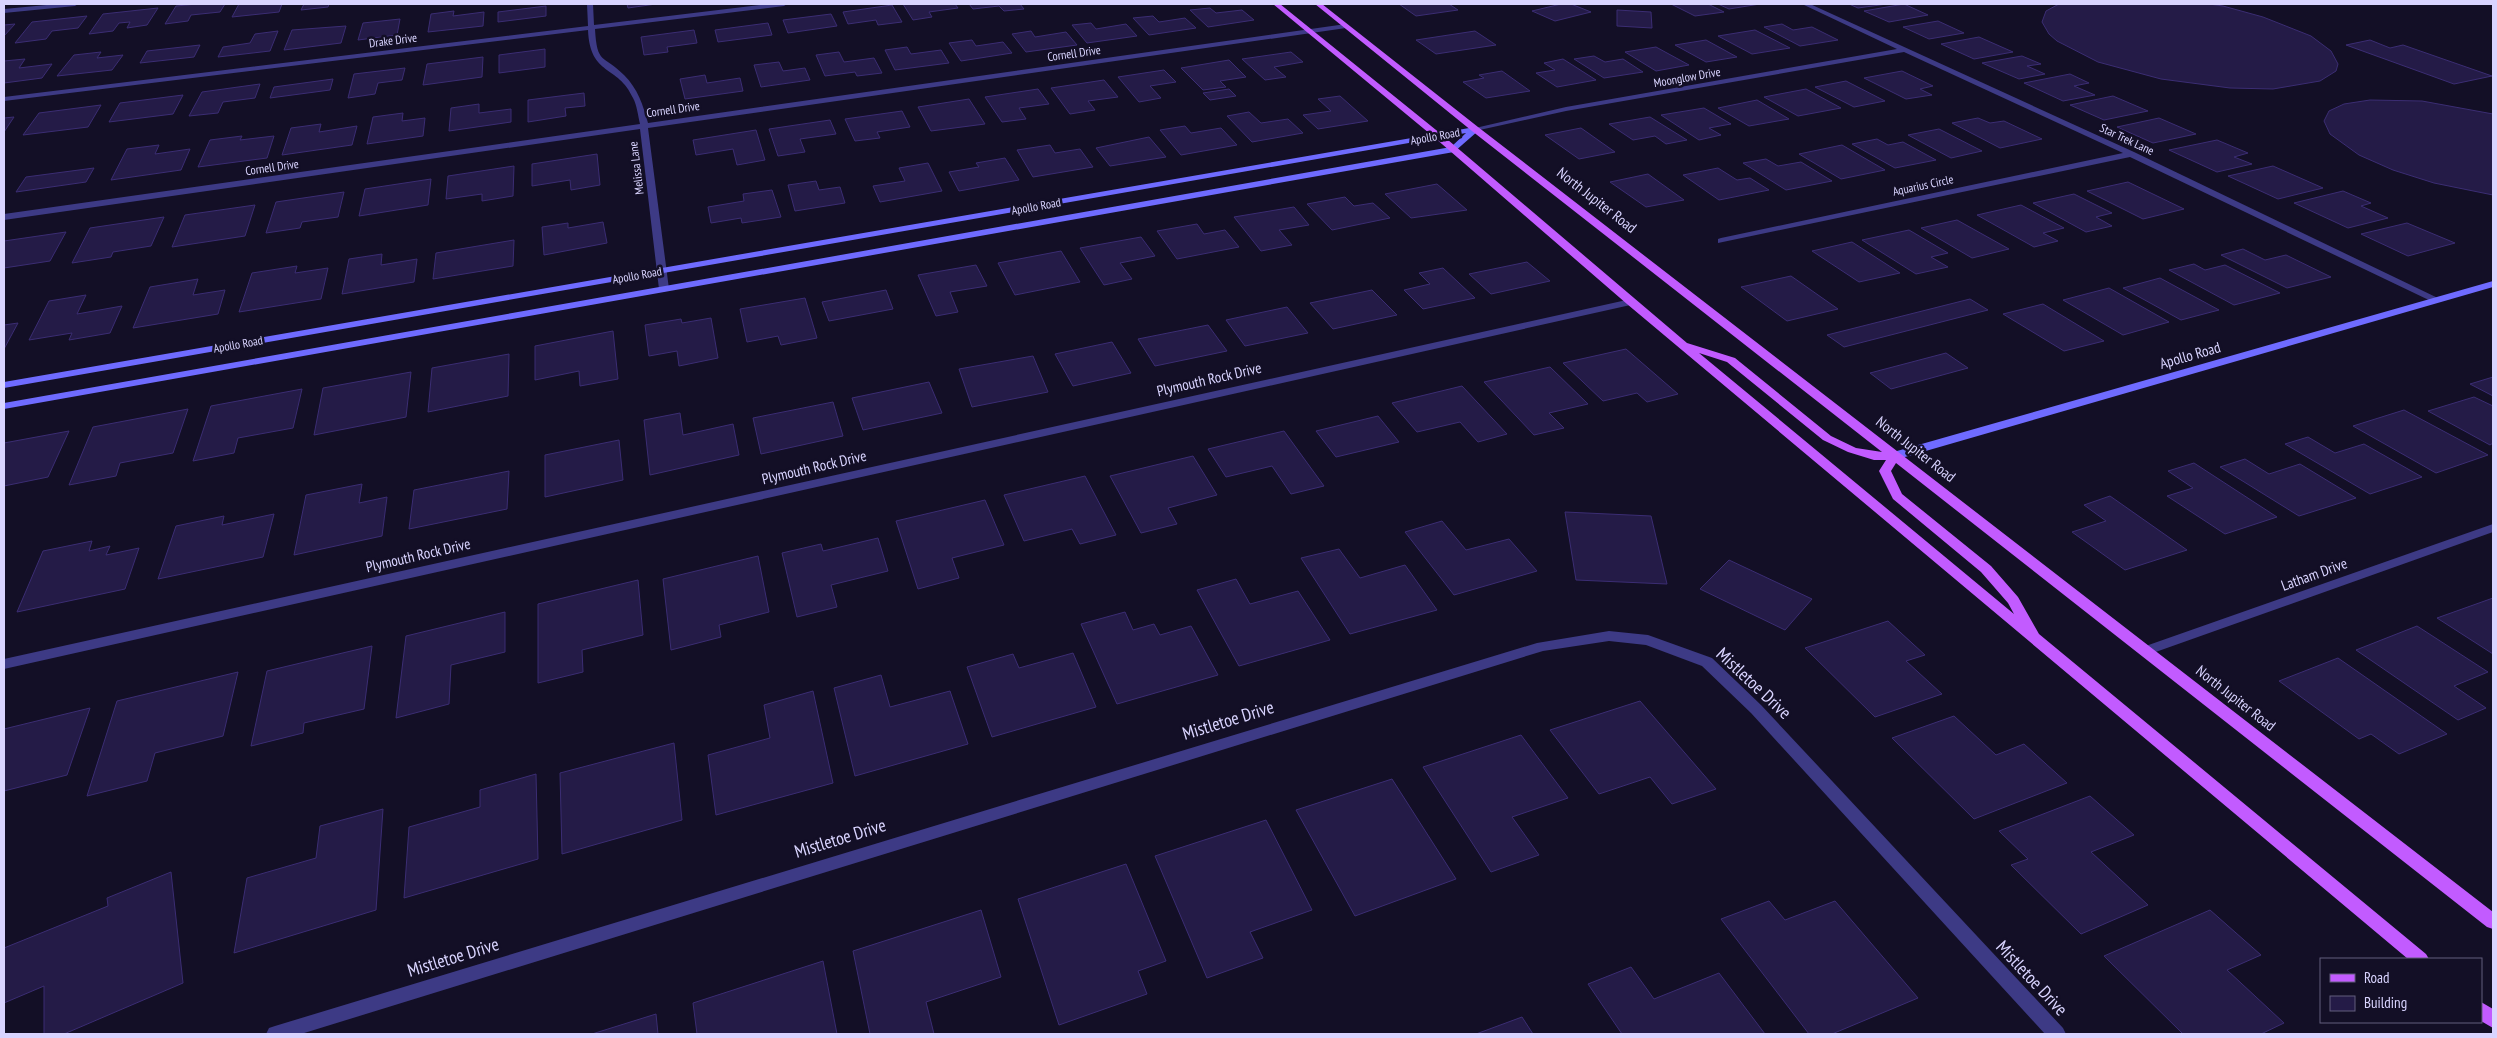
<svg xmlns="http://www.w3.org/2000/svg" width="2497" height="1038" viewBox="0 0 2497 1038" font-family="'PT Sans Narrow',sans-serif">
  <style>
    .building { fill: #241b47; stroke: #3b2d73 }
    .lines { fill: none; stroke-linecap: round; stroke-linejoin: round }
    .street { fill: #3d3a85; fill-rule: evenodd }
    .secondary { fill: #6f6bff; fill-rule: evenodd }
    .primary { fill: #c25bff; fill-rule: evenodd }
    .labels { text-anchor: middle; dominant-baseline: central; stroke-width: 5; stroke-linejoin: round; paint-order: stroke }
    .far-street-label { font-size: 12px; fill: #d9d4ff; stroke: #130f26 }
    .street-label { font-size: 15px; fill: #d9d4ff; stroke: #130f26 }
    .near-street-label { font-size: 18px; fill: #d9d4ff; stroke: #130f26 }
  </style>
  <rect width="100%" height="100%" fill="#130f26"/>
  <!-- building -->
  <path class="building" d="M197 4H225L220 12 191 15 188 21 165 24 176 6Z
    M239 4H282L279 12 232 17Z
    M304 4H329L328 7 301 10Z
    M627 4H656L628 8Z
    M903 4H955L958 8 929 12 932 17 913 20Z
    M969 4H1020L1024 9 1004 11 999 6 973 9Z
    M1399 4H1449L1458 10 1416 16Z
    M1561 4H1571L1591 12 1555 21 1532 11Z
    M1671 4H1708L1724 12 1695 16Z
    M1718 4H1760L1729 9Z
    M1849 4H1887L1858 8Z
    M1904 4 1928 15 1889 22 1864 11Z
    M2059 4H2209L2223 6 2263 17 2311 36 2331 51 2338 64 2336 71 2320 81 2273 89 2230 88 2161 79 2098 62 2057 41 2049 34 2042 22 2046 11Z
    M892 5 902 22 878 25 876 20 848 24 843 12Z
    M546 6V16L498 22V12Z
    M158 8 147 25 127 28 130 22 119 23 113 31 89 34 103 14Z
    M1210 8 1216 13 1242 10 1254 20 1208 27 1190 10Z
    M1617 10 1651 12 1652 28 1617 26Z
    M454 11 453 16 484 12 483 26 428 32 431 14Z
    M831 14 837 26 788 33 783 20Z
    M87 16 78 28 52 31 46 39 15 43 32 22Z
    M1153 16 1159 22 1185 18 1196 28 1149 35 1133 18Z
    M400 19 397 35 358 40 363 23Z
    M1938 21 1964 33 1929 39 1903 27Z
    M768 23 772 35 718 42 715 30Z
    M1091 23 1096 29 1126 24 1137 36 1087 43 1072 25Z
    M15 24 4 36V25Z
    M1782 24 1793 30 1812 27 1838 40 1800 46 1764 27Z
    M346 26 341 43 284 50 292 30Z
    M694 30 697 43 667 47 668 52 644 55 641 37Z
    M1755 30 1790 48 1752 54 1718 36Z
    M278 31 270 51 218 57 223 47 250 43 255 34Z
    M1031 31 1035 37 1066 32 1077 45 1026 52 1012 34Z
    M1475 31 1496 45 1436 54 1416 40Z
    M1979 37 2013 52 1974 59 1941 44Z
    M972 40 976 46 1003 42 1012 53 961 61 949 43Z
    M1706 40 1737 57 1706 62 1675 45Z
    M2370 40 2390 48 2403 45 2492 76 2454 84 2346 45Z
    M200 45 194 57 140 63 147 51Z
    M907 47 911 54 941 50 949 63 895 70 885 50Z
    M1656 47 1689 65 1656 71 1625 52Z
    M545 49V67L499 73V55Z
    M101 52 97 58 123 55 112 70 57 76 74 55Z
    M839 52 844 62 874 58 882 73 857 76 855 72 825 76 816 55Z
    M1291 52 1303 62 1274 67 1286 77 1265 80 1242 59Z
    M1594 56 1605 62 1623 59 1643 72 1604 78 1574 59Z
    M2022 56 2041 64 2027 66 2045 74 2019 79 1982 63Z
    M483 57 482 77 423 85 427 64Z
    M25 59 19 68 52 64 42 78 4 83V61Z
    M1563 59 1596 80 1557 87 1536 73 1555 70 1544 63Z
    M1229 60 1246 77 1220 81 1226 87 1203 90 1181 68Z
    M779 62 783 71 805 68 810 80 761 87 754 65Z
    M405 68 402 80 378 83 375 94 348 98 354 74Z
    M1164 70 1176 82 1150 86 1161 98 1139 102 1118 77Z
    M1502 71 1530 91 1486 98 1463 82 1484 78 1479 75Z
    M1902 71 1933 86 1920 89 1932 95 1906 99 1864 78Z
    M2070 74 2089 83 2074 86 2095 95 2063 101 2024 83Z
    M705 75 707 83 740 78 743 91 685 99 680 79Z
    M333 79 330 90 270 98 274 87Z
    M1104 80 1118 97 1088 101 1095 110 1070 114 1051 88Z
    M1846 81 1885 101 1854 107 1815 87Z
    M260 84 255 98 223 102 218 113 189 116 202 92Z
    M1038 89 1049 104 1019 108 1026 119 1002 122 985 97Z
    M1229 89 1236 96 1210 100 1203 93Z
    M1806 89 1841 108 1798 116 1764 97Z
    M584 93 585 106 565 108 566 116 528 122V100Z
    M183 95 173 114 109 122 120 103Z
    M1340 96 1368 121 1318 129 1303 115 1331 111 1318 99Z
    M2113 96 2148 111 2104 120 2070 105Z
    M969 99 985 124 931 131 918 107Z
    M1757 100 1789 119 1749 126 1718 108Z
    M2370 100 2422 101 2493 114V195L2434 183 2393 170 2359 155 2330 134 2324 121 2329 111 2344 104Z
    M479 104V113L511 109V122L449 131 451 108Z
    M101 105 88 127 23 135 39 113Z
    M1704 108 1731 124 1709 128 1721 135 1699 140 1661 115Z
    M902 111 910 127 877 132 880 138 855 141 845 119Z
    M1249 112 1261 123 1288 119 1303 133 1252 142 1227 116Z
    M403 113 402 121 425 118 423 136 367 144 373 117Z
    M14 117 4 132V118Z
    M1650 117 1687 140 1666 144 1655 136 1633 140 1609 124Z
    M1978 118 1990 123 2004 121 2042 139 2000 148 1952 123Z
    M2159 118 2196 134 2153 143 2117 127Z
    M830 120 836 134 800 139 805 152 778 156 769 129Z
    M321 124 319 132 357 126 352 145 282 155 291 128Z
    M1185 126 1191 133 1221 128 1237 145 1181 155 1160 130Z
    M1581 128 1615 152 1579 159 1545 135Z
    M1939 129 1982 151 1951 158 1908 135Z
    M756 130 765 160 737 165 733 149 696 155 693 140Z
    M242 136 240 140 274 136 267 158 198 167 210 140Z
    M1149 137 1166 157 1110 166 1096 148Z
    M1877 139 1888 145 1903 142 1936 160 1895 168 1852 144Z
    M2217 140 2248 153 2234 157 2252 164 2217 172 2169 150Z
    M159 145 155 154 190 149 181 170 111 180 127 149Z
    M1050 145 1055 153 1080 149 1093 167 1033 177 1017 150Z
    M1842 145 1885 170 1841 179 1799 154Z
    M597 154 600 185 571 190 570 180 532 186V164Z
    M1005 158 1019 180 959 191 949 172 979 167 976 163Z
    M1766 159 1778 166 1801 162 1832 181 1786 190 1743 163Z
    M928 163 942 191 880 202 873 186 905 181 899 168Z
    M514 166 513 196 482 201V194L446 199 448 176Z
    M2273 166 2323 188 2278 199 2228 176Z
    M94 168 86 182 16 192 26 177Z
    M1718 168 1737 180 1750 178 1769 190 1719 200 1683 175Z
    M1648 174 1684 200 1646 207 1610 182Z
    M431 179 428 205 359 216 365 189Z
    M816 181 819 190 840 187 845 203 795 211 788 185Z
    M2128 182 2184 209 2143 219 2087 191Z
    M1437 184 1467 210 1411 218 1385 194Z
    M772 190 781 217 742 223 741 218 711 223 708 207 744 201 743 194Z
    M2343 191 2371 203 2361 206 2388 218 2348 228 2294 203Z
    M344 192 338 217 302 222 300 228 266 233 276 202Z
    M2074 194 2112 213 2096 217 2112 226 2086 232 2033 203Z
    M1345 197 1354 206 1373 203 1390 218 1332 230 1307 204Z
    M255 205 245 236 172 247 185 215Z
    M2021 205 2064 228 2043 233 2058 241 2034 247 1977 215Z
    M1294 207 1309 225 1279 230 1292 245 1261 251 1234 217Z
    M164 217 151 246 113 252 111 257 72 263 90 228Z
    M1957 220 2009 249 1972 258 1921 228Z
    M603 222 607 243 544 255 542 227 568 223V228Z
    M2407 223 2455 243 2408 256 2361 234Z
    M1197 224 1204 234 1225 230 1239 247 1177 259 1157 231Z
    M1909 230 1948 253 1931 257 1948 267 1916 274 1862 240Z
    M66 232 50 261 4 268V241Z
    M1141 237 1155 256 1120 263 1132 279 1104 285 1080 248Z
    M514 240 513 266 433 279 436 253Z
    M1852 242 1900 273 1859 282 1812 251Z
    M2243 249 2265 260 2286 255 2331 277 2287 288 2221 255Z
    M1061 251 1080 282 1015 295 998 263Z
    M382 254 381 265 417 259 414 282 342 294 349 259Z
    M1527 262 1550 281 1491 294 1469 274Z
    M2194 264 2205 270 2225 265 2280 293 2234 305 2169 270Z
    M976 265 987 286 950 292 958 312 936 316 918 275Z
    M297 266 295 273 328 268 321 299 239 312 252 273Z
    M1443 268 1475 298 1423 309 1404 290 1430 284 1419 273Z
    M1791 276 1838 309 1787 321 1741 287Z
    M2160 278 2219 310 2181 320 2123 288Z
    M198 279 193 295 225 290 218 314 133 328 150 287Z
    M2109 288 2169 322 2123 335 2063 300Z
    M886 290 893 309 829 321 822 302Z
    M1372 290 1397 315 1333 329 1310 303Z
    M86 295 77 314 122 306 110 333 69 340 72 333 29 340 49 301Z
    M805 298 817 338 781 345 778 336 747 342 740 309Z
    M1970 299 1988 310 1844 347 1827 335Z
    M2043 304 2104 341 2064 351 2003 314Z
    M1287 307 1308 333 1245 346 1226 320Z
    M711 318 718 358 679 366 677 351 649 356 645 325 681 319 682 323Z
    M18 323 4 349V325Z
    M1208 325 1227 351 1155 366 1138 339Z
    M613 331 618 379 580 386 579 371 535 380V346Z
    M1112 342 1131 373 1073 386 1055 354Z
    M1626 349 1678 394 1647 402 1637 393 1603 401 1563 363Z
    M1946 353 1968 368 1891 389 1870 373Z
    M509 354 508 396 428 412 432 368Z
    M1033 356 1048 392 972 407 959 369Z
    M1550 367 1588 404 1549 413 1564 428 1534 435 1484 382Z
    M411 372 406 417 314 435 323 388Z
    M2493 377V396L2470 384Z
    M929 382 942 413 863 430 852 398Z
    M1462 386 1507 434 1478 442 1460 422 1417 432 1392 403Z
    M302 389 293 428 238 438 234 453 193 461 211 406Z
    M2474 397 2493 406V443L2490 445 2428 411Z
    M833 402 843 436 761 454 753 418Z
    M188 409 173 453 120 463 116 476 69 485 93 427Z
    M2404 410 2488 455 2436 473 2353 426Z
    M680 413 683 435 733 424 739 455 650 475 644 420Z
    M1378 416 1399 442 1336 457 1316 431Z
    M69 431 48 477 4 486V443Z
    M1284 431 1324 486 1291 494 1272 466 1226 477 1208 449Z
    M2308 437 2335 453 2364 444 2422 477 2370 494 2285 444Z
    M619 440 623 480 545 497V455Z
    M1193 456 1217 495 1168 508 1177 524 1141 533 1110 476Z
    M2245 459 2269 474 2300 464 2356 498 2299 516 2220 467Z
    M2194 463 2277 517 2225 534 2167 496 2193 488 2168 471Z
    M509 471 507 509 409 529 414 490Z
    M1085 476 1116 535 1080 544 1072 529 1024 541 1004 495Z
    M362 484 359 503 387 497 382 536 294 555 306 495Z
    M2110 496 2187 550 2125 570 2072 532 2106 521 2084 505Z
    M985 500 1004 545 952 558 959 578 918 589 896 521Z
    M1565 512 1651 516 1667 584 1576 580Z
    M274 514 263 557 158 579 176 526 224 516 222 525Z
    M1442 521 1466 550 1509 539 1537 571 1454 595 1405 532Z
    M878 538 888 571 831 585 837 607 797 617 782 553 821 544 823 551Z
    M92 541 89 551 110 546 106 555 139 548 125 589 17 612 43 551Z
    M1339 549 1360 578 1405 565 1437 610 1350 634 1301 558Z
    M758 556 769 612 719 625 721 637 671 650 663 579Z
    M1729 560 1812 599 1785 630 1700 589Z
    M1236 579 1250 604 1298 591 1330 640 1239 666 1197 590Z
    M638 580 643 635 582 650 583 672 538 683V604Z
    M2493 598V654L2437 618Z
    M505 612V652L451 665 449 704 396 718 406 636Z
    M1125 612 1133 630 1154 624 1160 635 1191 626 1218 675 1117 704 1081 624Z
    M1888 621 1925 655 1906 661 1942 694 1875 717 1805 648Z
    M2417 626 2488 672 2454 686 2486 708 2458 720 2356 650Z
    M372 646 364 709 304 723 303 733 251 746 267 671Z
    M1073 653 1096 707 992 737 967 667 1013 654 1019 668Z
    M2338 658 2447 734 2399 754 2371 734 2359 739 2279 681Z
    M238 672 223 736 155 753 147 781 87 796 117 701Z
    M881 675 890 707 950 691 968 744 855 776 834 688Z
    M813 691 833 783 716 815 708 755 770 738 764 705Z
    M1640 701 1716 789 1672 804 1650 777 1599 794 1550 730Z
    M90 708 67 775 4 791V729Z
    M1954 716 1996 755 2024 744 2067 783 1974 819 1892 738Z
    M1521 735 1568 798 1512 817 1539 855 1491 872 1423 767Z
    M674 743 682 820 562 854 560 773Z
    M536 774 538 859 404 898 409 827 480 807V790Z
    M1392 779 1456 879 1355 916 1296 810Z
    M2090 796 2134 835 2091 852 2148 905 2081 934 2011 865 2028 859 1999 831Z
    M383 809 376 910 234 953 247 878 316 858 320 826Z
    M1266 820 1312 910 1250 932 1263 958 1207 978 1155 856Z
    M1126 864 1166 961 1138 971 1147 994 1059 1025 1018 899Z
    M171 872 183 983 64 1034H44V986L4 1003V948L108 906 107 898Z
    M1769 901 1785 920 1835 901 1918 998 1832 1034H1809L1721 919Z
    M981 910 1001 977 926 1002 934 1034H870L853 951Z
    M2210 910 2261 955 2227 970 2284 1023 2261 1034H2183L2104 956Z
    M823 961 837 1034H697L693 1003Z
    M1631 967 1654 999 1719 973 1765 1034H1622L1588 984Z
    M656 1014 658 1034H592Z
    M1522 1017 1533 1034H1476Z"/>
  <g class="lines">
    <!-- street -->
    <path class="street" d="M57 4H78L75 6 4 13V9Z
      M587 4H593L594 25 769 4H787L784 6 595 29C597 65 603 54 624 75 638 89 643 105 648 123L1346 24 1349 26 1346 28 648 128 669 289 664 292 659 289 640 129 4 220V214L640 124C638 116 637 105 633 98 618 64 590 77 588 30L4 101V97L588 26Z
      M1802 4H1810L2134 152 2442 300 2441 302H2433L2130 157 1718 243V239L1721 238 2123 153 1904 52 1566 111 1475 131 1471 129 1566 107 1897 49Z
      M1631 299 1635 300V304L4 669V659Z
      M2493 524V532L2150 654H2140L2138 651 2140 648Z
      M1609 631 1648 635 1712 658 1761 705 2063 1028 2066 1034H2045L1751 713 1702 666 1646 645 1609 641 1543 651 301 1034H266L269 1028 275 1026 1537 643Z"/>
    <!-- secondary -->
    <path class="secondary" d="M1475 127 1479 129 1478 131 1454 152 4 409V403L1451 147 1466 133 4 388V382Z
      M2493 281V287L1898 459H1890L1888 456 1890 453Z"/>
    <!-- primary -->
    <path class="primary" d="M1273 4H1280L1441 134 1687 343 1735 358 1831 436 1856 448 1882 452 1472 131 1315 4H1322L1478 127 2493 912V929L2487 927 1896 463 1891 471 1902 494 1991 566 2018 597 2039 634 2426 954 2429 959H2408L1627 304 1435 138ZM1699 353 1727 362 1823 440 1848 452 1874 460H1886L1879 471 1893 499 1981 572 2008 603 2014 614Z
      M2481 1002 2493 1009V1028L2481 1021Z"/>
  </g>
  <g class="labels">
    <!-- far-street labels -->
    <g class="far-street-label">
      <text transform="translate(393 40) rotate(-7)">Drake Drive</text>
      <text transform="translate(1074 53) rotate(-8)">Cornell Drive</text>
      <text transform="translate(1687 77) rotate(-10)">Moonglow Drive</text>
      <text transform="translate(673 109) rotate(-8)">Cornell Drive</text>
      <text transform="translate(1435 136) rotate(-10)">Apollo Road</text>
      <text transform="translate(2127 139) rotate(25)">Star Trek Lane</text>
      <text transform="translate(272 167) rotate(-8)">Cornell Drive</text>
      <text transform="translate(636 168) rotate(-97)">Melissa Lane</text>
      <text transform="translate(1923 185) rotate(-12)">Aquarius Circle</text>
      <text transform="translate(1036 206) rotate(-10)">Apollo Road</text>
      <text transform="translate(637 275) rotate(-10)">Apollo Road</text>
      <text transform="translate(238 344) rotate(-10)">Apollo Road</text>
    </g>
    <!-- street labels -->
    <g class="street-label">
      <text transform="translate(1597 200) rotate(38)">North Jupiter Road</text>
      <text transform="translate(2190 355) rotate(-16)">Apollo Road</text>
      <text transform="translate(1209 379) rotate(-13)">Plymouth Rock Drive</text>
      <text transform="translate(1916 449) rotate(38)">North Jupiter Road</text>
      <text transform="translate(814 467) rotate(-13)">Plymouth Rock Drive</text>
      <text transform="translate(418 555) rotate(-13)">Plymouth Rock Drive</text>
      <text transform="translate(2314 574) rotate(-20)">Latham Drive</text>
      <text transform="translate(2236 698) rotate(38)">North Jupiter Road</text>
    </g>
    <!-- near-street labels -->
    <g class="near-street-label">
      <text transform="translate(1754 683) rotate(43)">Mistletoe Drive</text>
      <text transform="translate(1228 720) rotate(-17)">Mistletoe Drive</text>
      <text transform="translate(840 838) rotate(-17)">Mistletoe Drive</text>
      <text transform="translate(453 957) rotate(-17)">Mistletoe Drive</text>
      <text transform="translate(2032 978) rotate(47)">Mistletoe Drive</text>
    </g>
  </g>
  <!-- border -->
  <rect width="2497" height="1038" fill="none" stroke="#d9d4ff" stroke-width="10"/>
  <!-- legend -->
  <rect x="2320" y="958" width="162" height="65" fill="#130f26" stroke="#625e7d"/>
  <rect x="2330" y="974" width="25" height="8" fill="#c25bff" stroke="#625e7d"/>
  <text x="2364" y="983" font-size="15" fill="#d9d4ff">Road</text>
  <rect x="2330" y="996" width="25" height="15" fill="#241b47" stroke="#625e7d"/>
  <text x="2364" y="1008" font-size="15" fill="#d9d4ff">Building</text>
</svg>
